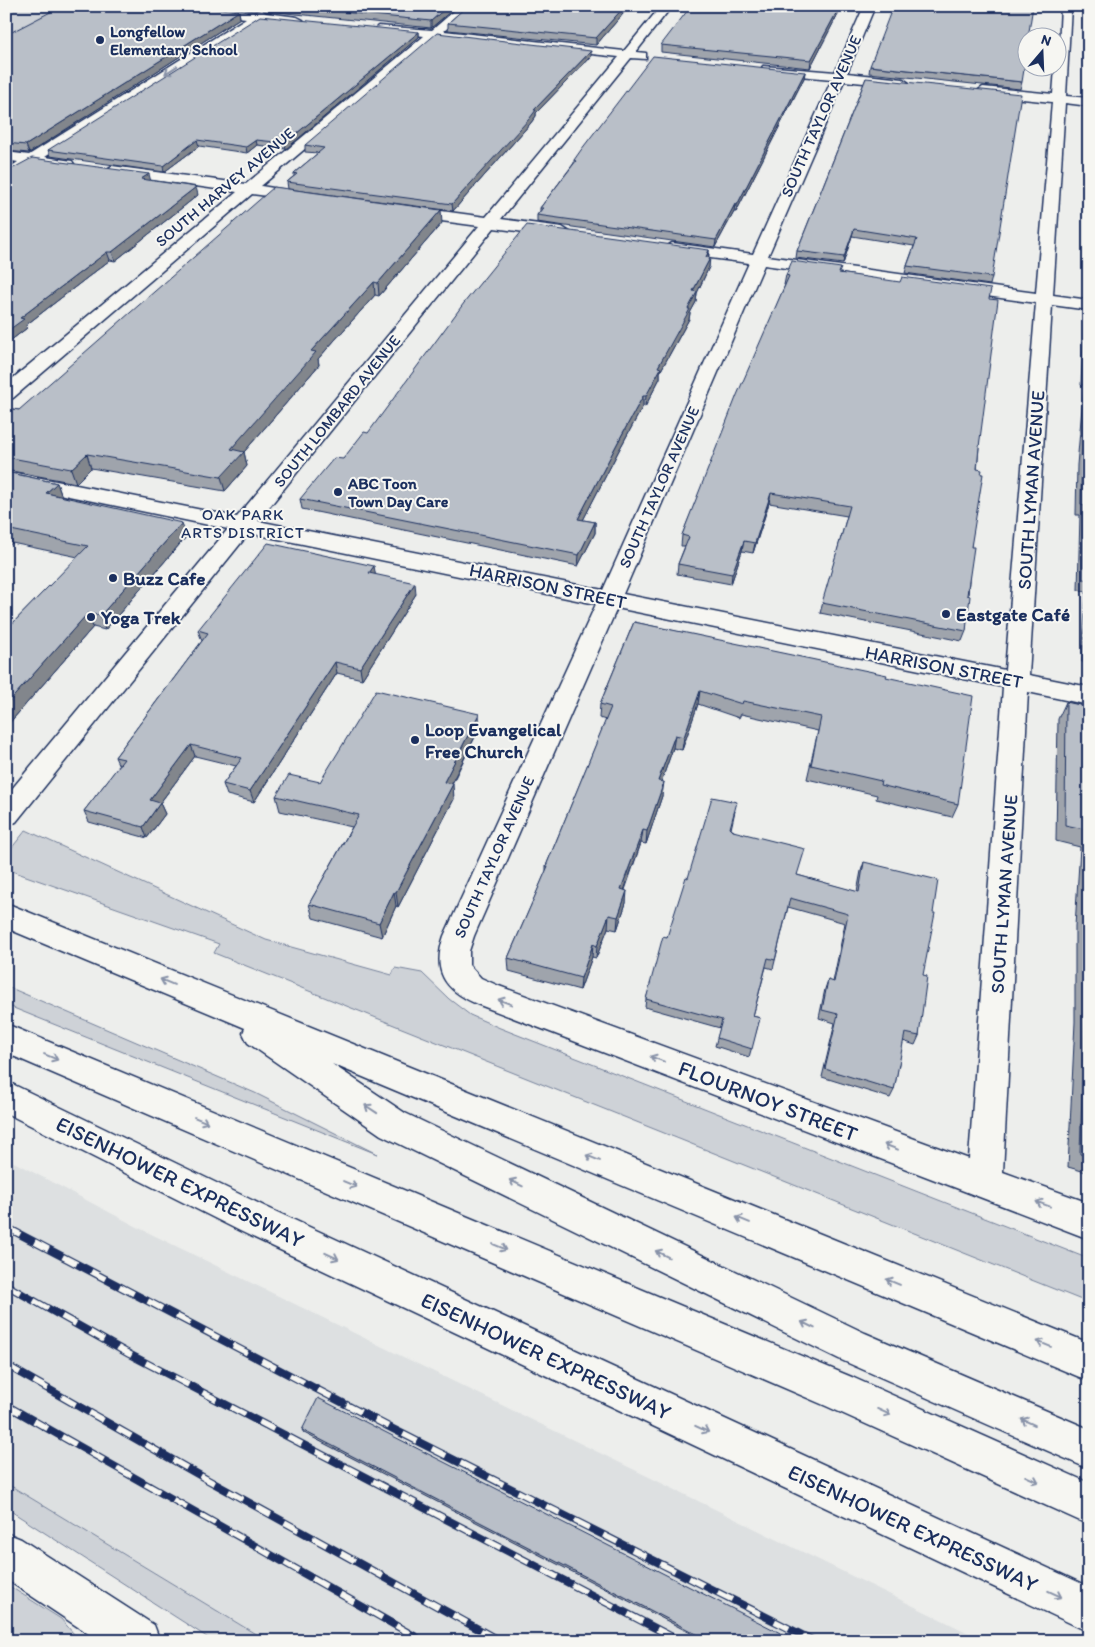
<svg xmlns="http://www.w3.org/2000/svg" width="1095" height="1647" viewBox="0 0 1095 1647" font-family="Itim,sans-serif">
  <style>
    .built { fill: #dde0e1 }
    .green { fill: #ced2d7; stroke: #74809a }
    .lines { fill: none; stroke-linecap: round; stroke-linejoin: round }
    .minor-casing { stroke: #1b2f5e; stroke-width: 3 }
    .highway-casing { stroke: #1b2f5e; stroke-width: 3 }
    .minor { fill: #f6f6f2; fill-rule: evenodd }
    .highway { fill: #f6f6f2; fill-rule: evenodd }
    .rail-casing { stroke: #1b2f5e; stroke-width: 8 }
    .rail { stroke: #f6f6f2; stroke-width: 5.5; stroke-dasharray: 16; stroke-linecap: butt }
    .wall { fill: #9fa4ac; stroke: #1b2f5e }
    .shaded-wall { fill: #82868c; stroke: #1b2f5e }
    .building { fill: #b9bfc8; stroke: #1b2f5e }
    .oneway { stroke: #8892a8 }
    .poi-dot { fill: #1b2f5e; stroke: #f6f6f2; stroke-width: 2 }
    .labels { text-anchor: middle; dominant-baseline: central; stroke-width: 4; stroke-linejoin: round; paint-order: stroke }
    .far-poi-label { font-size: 16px; font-weight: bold; fill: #1b2f5e; stroke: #f6f6f2; text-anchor: start }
    .far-street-label { font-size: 16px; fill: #1b2f5e; stroke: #f6f6f2 }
    .far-neighbourhood-label { font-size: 16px; letter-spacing: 1px; fill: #1b2f5e; stroke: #f6f6f2 }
    .street-label { font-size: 19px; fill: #1b2f5e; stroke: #f6f6f2 }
    .poi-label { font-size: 19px; font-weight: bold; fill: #1b2f5e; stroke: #f6f6f2; text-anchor: start }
    .near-street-label { font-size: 22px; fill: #1b2f5e; stroke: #f6f6f2 }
  </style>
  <rect width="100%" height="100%" fill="#edeeec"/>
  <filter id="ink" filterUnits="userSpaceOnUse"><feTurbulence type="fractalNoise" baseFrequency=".02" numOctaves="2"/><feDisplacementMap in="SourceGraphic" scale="10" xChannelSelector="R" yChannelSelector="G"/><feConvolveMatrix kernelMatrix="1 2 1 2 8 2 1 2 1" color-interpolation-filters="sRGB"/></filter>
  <g filter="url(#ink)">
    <!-- built -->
    <path class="built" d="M6 1158 147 1232 985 1641H267L6 1483Z"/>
    <!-- green -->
    <path class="green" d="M6 6H77L6 47Z
      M26 830 266 940 392 975 395 968 422 973 449 999 470 1015 500 1028 1089 1259V1303L214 953 219 944 6 869V855Z
      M6 986 255 1093 377 1154 6 1005Z
      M6 1483 267 1641H213L6 1508Z
      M6 1584 61 1619 80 1641H6Z"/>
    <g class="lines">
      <defs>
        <path id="minor" d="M164 6H201L255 12 261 10 266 13 297 17 303 20 297 23 259 19 45 157 72 161 74 164 72 167 34 164 6 180V170L18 162 6 160V152L29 155 246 18 169 9Z
          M460 6H472L444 31 624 51 661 6H672L636 52 646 53V59L631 58 501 219 562 227 570 232 567 235 562 237 494 228 258 521 603 590 749 263 672 253 664 248 672 243 753 254 832 79 767 73 763 72 761 69 763 66 835 72 864 6H875L847 73 903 79 909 83 903 87 844 81 768 256 1036 293 1052 102 983 95 977 91 983 87 1053 94 1055 68H1058L1061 6H1071L1066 96 1089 98V106L1065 103 1053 295 1089 300V310L1052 305 1029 675 1089 687V705L1028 692 1003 1172 1089 1203V1239L477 1004C444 990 432 971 444 936L596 604 249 533 16 822 6 825V796L228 529 6 483V471L237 517 479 226 404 216 396 211 399 208 404 206 486 217 619 57 437 37 261 186 310 194 312 197 310 200 305 201 252 194 13 398 6 400V384L237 192 112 174 105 170 112 166 246 184 424 36 382 31 376 28 378 26 432 30ZM764 265 1036 303 1005 670 623 594ZM617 608 1003 687 969 1159 499 986 481 978 469 965V951L474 936Z
          M6 1533 21 1539 154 1625 160 1641H99L6 1579Z"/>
        <path id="highway" d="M6 903 1089 1343V1381L332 1064 405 1113 865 1333 1089 1429V1469L839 1359 381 1135 248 1043 243 1033 245 1028 6 928Z
          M6 1024 854 1378 1089 1483V1525L826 1406 6 1053Z
          M6 1081 266 1207 1089 1587V1632L240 1231 6 1113Z"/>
      </defs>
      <!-- minor casing -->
      <use href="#minor" class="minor-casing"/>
      <!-- highway casing -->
      <use href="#highway" class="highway-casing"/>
      <!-- minor -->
      <use href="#minor" class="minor"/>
      <!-- highway -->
      <use href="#highway" class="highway"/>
      <defs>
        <path id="rail" d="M6 1227 391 1428 814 1641
          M6 1285 129 1354 680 1641
          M6 1365 208 1480 500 1641
          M6 1405 423 1641"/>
      </defs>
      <!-- rail casing -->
      <use href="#rail" class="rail-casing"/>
      <!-- rail -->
      <use href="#rail" class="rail"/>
    </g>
    <!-- wall -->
    <path class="wall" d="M221 6H457L431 28 267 11 260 8 255 10Z
      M467 6H633L632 8 629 7 596 45 448 30V23Z
      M842 6 810 68 661 52V45Z
      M239 11 240 18 29 153 6 151V35Z
      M419 32V37L286 149 257 145 247 153 199 146 164 172 50 156 48 150Z
      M591 56 536 113V116L530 124 453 211 288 189 287 182 294 176V173L318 153 305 152V145Z
      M870 66 1022 82 1020 89 869 73Z
      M805 72 804 78 736 212H734L715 247 537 222V215L540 211V208L574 163V160Z
      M866 78 992 277 990 285 905 273 907 266 914 246 852 236 843 264 796 258 797 251Z
      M6 172 150 181 198 195 115 261 110 260 26 325 27 328 6 344Z
      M442 223 379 296 375 295 318 359 319 365 244 452 247 466 225 491 91 468 76 483 6 470V408L19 410Z
      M1089 244V299L1087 298Z
      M709 250V267L697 293 696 302 690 313 689 319 660 372V378L645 407 643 406 618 452 583 520 595 522V533L578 566 302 509 300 499 343 459 368 433Z
      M840 273 989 299 979 447 971 547 966 631 962 641 820 613 847 516 769 503 753 553 742 551 731 584 677 574 678 564 685 546H681L682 535 785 285H784L786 275Z
      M1089 304V663L1082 662 1086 591 1078 590 1080 515H1076L1077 465 1084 385H1081L1084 322 1086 312Z
      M6 472 57 483 62 497 186 537 105 630 93 627 6 727V630L78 557 12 543 6 549Z
      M375 575 416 594 362 679 337 673 254 802 227 795 223 784 236 766 195 756 160 803 165 814 147 838 89 822 84 811 119 766 115 757 202 641 198 630Z
      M634 622 886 677 958 804 952 817 876 799 877 795 807 779 818 731 741 714 739 718 698 704 682 750 673 748 661 782 662 796 646 844 641 843 625 890 626 903 617 930 608 928 596 958 592 957 580 990 509 971 508 958 546 871V866L606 720 599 718 600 704Z
      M1066 702 1089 707V1173L1068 1167 1075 1022V926L1080 847 1056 841 1058 719Z
      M479 714V729L452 784 454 799 398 907 396 906 382 937 313 918 309 904 352 827 280 811 276 796 320 782Z
      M735 811 731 829 797 875 857 892 861 871 864 862 923 975 919 1036 915 1045 903 1041 894 1090 890 1098 822 1077 835 1023 819 1018 825 989 828 980 833 982 845 923 788 907 773 969 766 967 753 1016 760 1018 749 1057 715 1046 720 1028 645 1007 646 999 667 937Z
      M302 1430 796 1641H706L304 1433Z"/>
    <!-- shaded-wall -->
    <path class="shaded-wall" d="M254 6H260V8L255 10Z
      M448 6H457L431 28V21Z
      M625 6H629V7L596 45V38Z
      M840 6H842L810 68 811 60Z
      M239 11 240 18 29 153 26 145Z
      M419 32V37L286 149 285 143Z
      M591 51V56L536 113V116L530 124 453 211 452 204 534 110Z
      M805 72 804 78 736 212 737 205Z
      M197 140 199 146 164 172 163 166Z
      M256 140 257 145 247 153 246 147Z
      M10 155 13 163 6 168V158Z
      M149 174 151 182 141 179Z
      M196 187 198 195 115 261 112 252Z
      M735 204 734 212 715 247 716 240Z
      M441 210 442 223 379 296 378 283Z
      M854 229 852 236 843 264 844 257Z
      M709 250 708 259 706 257Z
      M107 252 110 260 26 325 27 328 6 344V332L20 318Z
      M710 258 709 267 697 293 696 302 690 313 689 319 660 372V378L645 407 646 396 658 367 688 309 693 291Z
      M374 282 375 295 318 359 319 365 244 452 247 466 225 491 221 477 231 449 311 351Z
      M643 396V406L618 452 578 530V519L618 442Z
      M87 454 91 468 76 483 71 469Z
      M57 483 62 497 46 493Z
      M771 493 769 503 753 553 755 543Z
      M595 522V533L578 566 579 555Z
      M182 523 186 537 105 630 100 616Z
      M6 529 12 543 6 549Z
      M744 541 742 551 731 584 732 574Z
      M374 566 376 578 369 573Z
      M415 583 416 594 362 679 360 668Z
      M88 613 93 627 6 727V705Z
      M335 662 337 673 254 802 250 791Z
      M700 691 698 704 682 750 684 737Z
      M479 714V729L445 796 444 782Z
      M675 735 673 748 657 794 658 781Z
      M191 745 195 756 154 811 150 800Z
      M664 782 662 796 646 844 647 831Z
      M453 784 454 799 398 907 396 892Z
      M160 803 165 814 147 838 143 827Z
      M643 830 641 843 620 902 621 889Z
      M627 891 626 903 617 930 618 917Z
      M394 892 396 906 382 937 379 923Z
      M609 915 608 928 596 958 597 946Z
      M593 944 592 957 580 990 581 978Z"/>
    <!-- building -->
    <path class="building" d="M62 6H189L239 11 26 145 6 143V35Z
      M284 6H448L431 21Z
      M467 6H625L596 38 448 23Z
      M691 6H840L811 60 661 45Z
      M893 6H1033L1028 38V44L1022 82 870 66Z
      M260 16 419 32 285 143 256 140 246 147 197 140 163 166 48 150Z
      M437 33 591 51 534 110H536L530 118 452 204 287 182 297 174 294 173 324 148 305 145Z
      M653 56 805 72 737 205 735 204 716 240 537 215 543 208H540L576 161 574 160 581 150Z
      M866 78 1021 94 992 277 907 266 917 239 854 229 844 257 797 251Z
      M6 154 10 155 6 158Z
      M32 158 149 174 141 179 196 187 112 252H107L20 318 24 319 6 332V172Z
      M274 187 441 210 378 283 374 282 311 351 316 352 231 449 244 452 221 477 87 454 71 469 6 457V408L19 410Z
      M527 225 709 250 706 257 710 258 693 291 697 292 688 309H690L658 367 661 368 646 396H643L618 442 578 519 595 522 579 555 300 499 334 458 343 459 364 432 368 433 464 303Z
      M792 261 841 268 839 273 900 282 902 277 991 289 989 299 998 300 979 447 977 469 982 470 981 474H983L971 547H974L967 595 970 596 966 631 822 603 850 506 771 493 755 543 744 541 732 574 678 564 689 537 682 535 737 395 789 276 786 275Z
      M1089 307V580L1083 579 1084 505 1081 504 1082 454 1088 375H1085L1088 312Z
      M6 472 57 483 46 493 182 523 100 616 88 613 6 705V630L88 546 6 529Z
      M268 543 374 566 369 573 415 583 360 668 335 662 250 791 223 784 242 758 191 745 150 800 160 803 143 827 84 811 124 759 115 757 208 633 198 630Z
      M634 622 887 675 886 677 973 696 958 804 880 785 881 781 811 765 821 717 743 701 742 704 700 691 684 737 675 735 658 781 664 782 647 831 643 830 621 889 627 891 618 917 609 915 597 946 593 944 581 978 508 958 548 866H546L611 707 600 704Z
      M1089 623V652H1088Z
      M376 690 479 714 444 782 453 784 396 892H394L379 923 309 904 359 815 276 796 289 775 320 782Z
      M1066 702 1089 707V830L1065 825Z
      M712 797 737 802 730 828 733 831 805 849 797 875 859 892 864 862 938 880 933 913H935L923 975 927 976 919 1036 905 1033 894 1090 825 1069 838 1014 822 1010 828 980 834 982 848 914 790 898 775 960 768 958 753 1016 760 1018 752 1049 717 1038 722 1020 646 999 663 936 667 937 686 877 688 878Z
      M1089 845V1156L1080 1154 1085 1007V910Z
      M318 1398 796 1641H710L302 1430Z"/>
    <!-- one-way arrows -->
    <defs><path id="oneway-shaft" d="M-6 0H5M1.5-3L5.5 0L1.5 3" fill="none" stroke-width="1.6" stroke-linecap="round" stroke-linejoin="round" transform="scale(1.25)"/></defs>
    <g class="oneway">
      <use href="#oneway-shaft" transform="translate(171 70) rotate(147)"/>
      <use href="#oneway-shaft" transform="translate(167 982) rotate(-157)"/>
      <use href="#oneway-shaft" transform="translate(505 1002) rotate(-159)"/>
      <use href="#oneway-shaft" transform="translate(51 1057) rotate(23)"/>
      <use href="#oneway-shaft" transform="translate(657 1059) rotate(-159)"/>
      <use href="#oneway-shaft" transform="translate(371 1109) rotate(-146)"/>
      <use href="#oneway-shaft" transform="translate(201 1120) rotate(23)"/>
      <use href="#oneway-shaft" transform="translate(891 1147) rotate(-159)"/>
      <use href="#oneway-shaft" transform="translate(593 1158) rotate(-158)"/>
      <use href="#oneway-shaft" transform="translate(516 1183) rotate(-154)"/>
      <use href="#oneway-shaft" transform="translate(350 1184) rotate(23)"/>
      <use href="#oneway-shaft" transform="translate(1043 1204) rotate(-160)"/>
      <use href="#oneway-shaft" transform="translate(743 1220) rotate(-158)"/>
      <use href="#oneway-shaft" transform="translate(500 1247) rotate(23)"/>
      <use href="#oneway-shaft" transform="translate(662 1254) rotate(-154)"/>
      <use href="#oneway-shaft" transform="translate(332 1256) rotate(25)"/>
      <use href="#oneway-shaft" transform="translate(893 1282) rotate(-158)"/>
      <use href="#oneway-shaft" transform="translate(808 1325) rotate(-154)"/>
      <use href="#oneway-shaft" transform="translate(1044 1344) rotate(-158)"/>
      <use href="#oneway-shaft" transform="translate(884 1412) rotate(24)"/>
      <use href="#oneway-shaft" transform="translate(1028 1422) rotate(-156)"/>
      <use href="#oneway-shaft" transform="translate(702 1429) rotate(25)"/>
      <use href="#oneway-shaft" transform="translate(1032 1479) rotate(24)"/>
      <use href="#oneway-shaft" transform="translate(1055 1594) rotate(25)"/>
    </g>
  </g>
  <!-- markers -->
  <g class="poi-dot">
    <circle cx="100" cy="40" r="5"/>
    <circle cx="338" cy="492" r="5"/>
    <circle cx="113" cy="578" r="5"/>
    <circle cx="946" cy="614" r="5"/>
    <circle cx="91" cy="617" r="5"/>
    <circle cx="415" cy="740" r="5"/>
  </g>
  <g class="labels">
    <!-- far-poi labels -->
    <g class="far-poi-label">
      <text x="110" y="31">Longfellow<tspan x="110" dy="18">Elementary School</tspan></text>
      <text x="348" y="483">ABC Toon<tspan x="348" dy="18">Town Day Care</tspan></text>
    </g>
    <!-- far-street labels -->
    <g class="far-street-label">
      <text transform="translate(821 116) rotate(-66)">SOUTH TAYLOR AVENUE</text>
      <text transform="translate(225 187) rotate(-40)">SOUTH HARVEY AVENUE</text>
      <text transform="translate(337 411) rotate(-51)">SOUTH LOMBARD AVENUE</text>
      <text transform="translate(659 487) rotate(-66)">SOUTH TAYLOR AVENUE</text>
      <text transform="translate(494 857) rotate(-66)">SOUTH TAYLOR AVENUE</text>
    </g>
    <!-- far-neighbourhood labels -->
    <g class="far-neighbourhood-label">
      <text x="243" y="514">OAK PARK<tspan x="243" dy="18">ARTS DISTRICT</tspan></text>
    </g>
    <!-- street labels -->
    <g class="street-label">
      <text transform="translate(1031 490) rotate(-86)">SOUTH LYMAN AVENUE</text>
      <text transform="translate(548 586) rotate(12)">HARRISON STREET</text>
      <text transform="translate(944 667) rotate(11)">HARRISON STREET</text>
      <text transform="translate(1004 894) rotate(-86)">SOUTH LYMAN AVENUE</text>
    </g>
    <!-- poi labels -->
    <g class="poi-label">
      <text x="123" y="578">Buzz Cafe</text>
      <text x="956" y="614">Eastgate Café</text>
      <text x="101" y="617">Yoga Trek</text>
      <text x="425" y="729">Loop Evangelical<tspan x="425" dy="22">Free Church</tspan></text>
    </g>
    <!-- near-street labels -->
    <g class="near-street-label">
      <text transform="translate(768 1101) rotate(21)">FLOURNOY STREET</text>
      <text transform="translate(180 1182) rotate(26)">EISENHOWER EXPRESSWAY</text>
      <text transform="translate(546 1356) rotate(25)">EISENHOWER EXPRESSWAY</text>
      <text transform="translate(913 1528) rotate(25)">EISENHOWER EXPRESSWAY</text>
    </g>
  </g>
  <!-- margin -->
  <rect width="1095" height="1647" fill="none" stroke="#f6f6f2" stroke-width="25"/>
  <rect x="12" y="12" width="1070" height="1622" fill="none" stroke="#1b2f5e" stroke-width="2" filter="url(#ink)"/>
  <!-- north arrow -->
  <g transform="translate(1042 52) rotate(19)"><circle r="24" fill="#f6f6f2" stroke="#9ea6b7"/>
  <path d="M0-4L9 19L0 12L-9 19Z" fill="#1b2f5e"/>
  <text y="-8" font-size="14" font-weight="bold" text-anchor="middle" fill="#1b2f5e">N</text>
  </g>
</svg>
